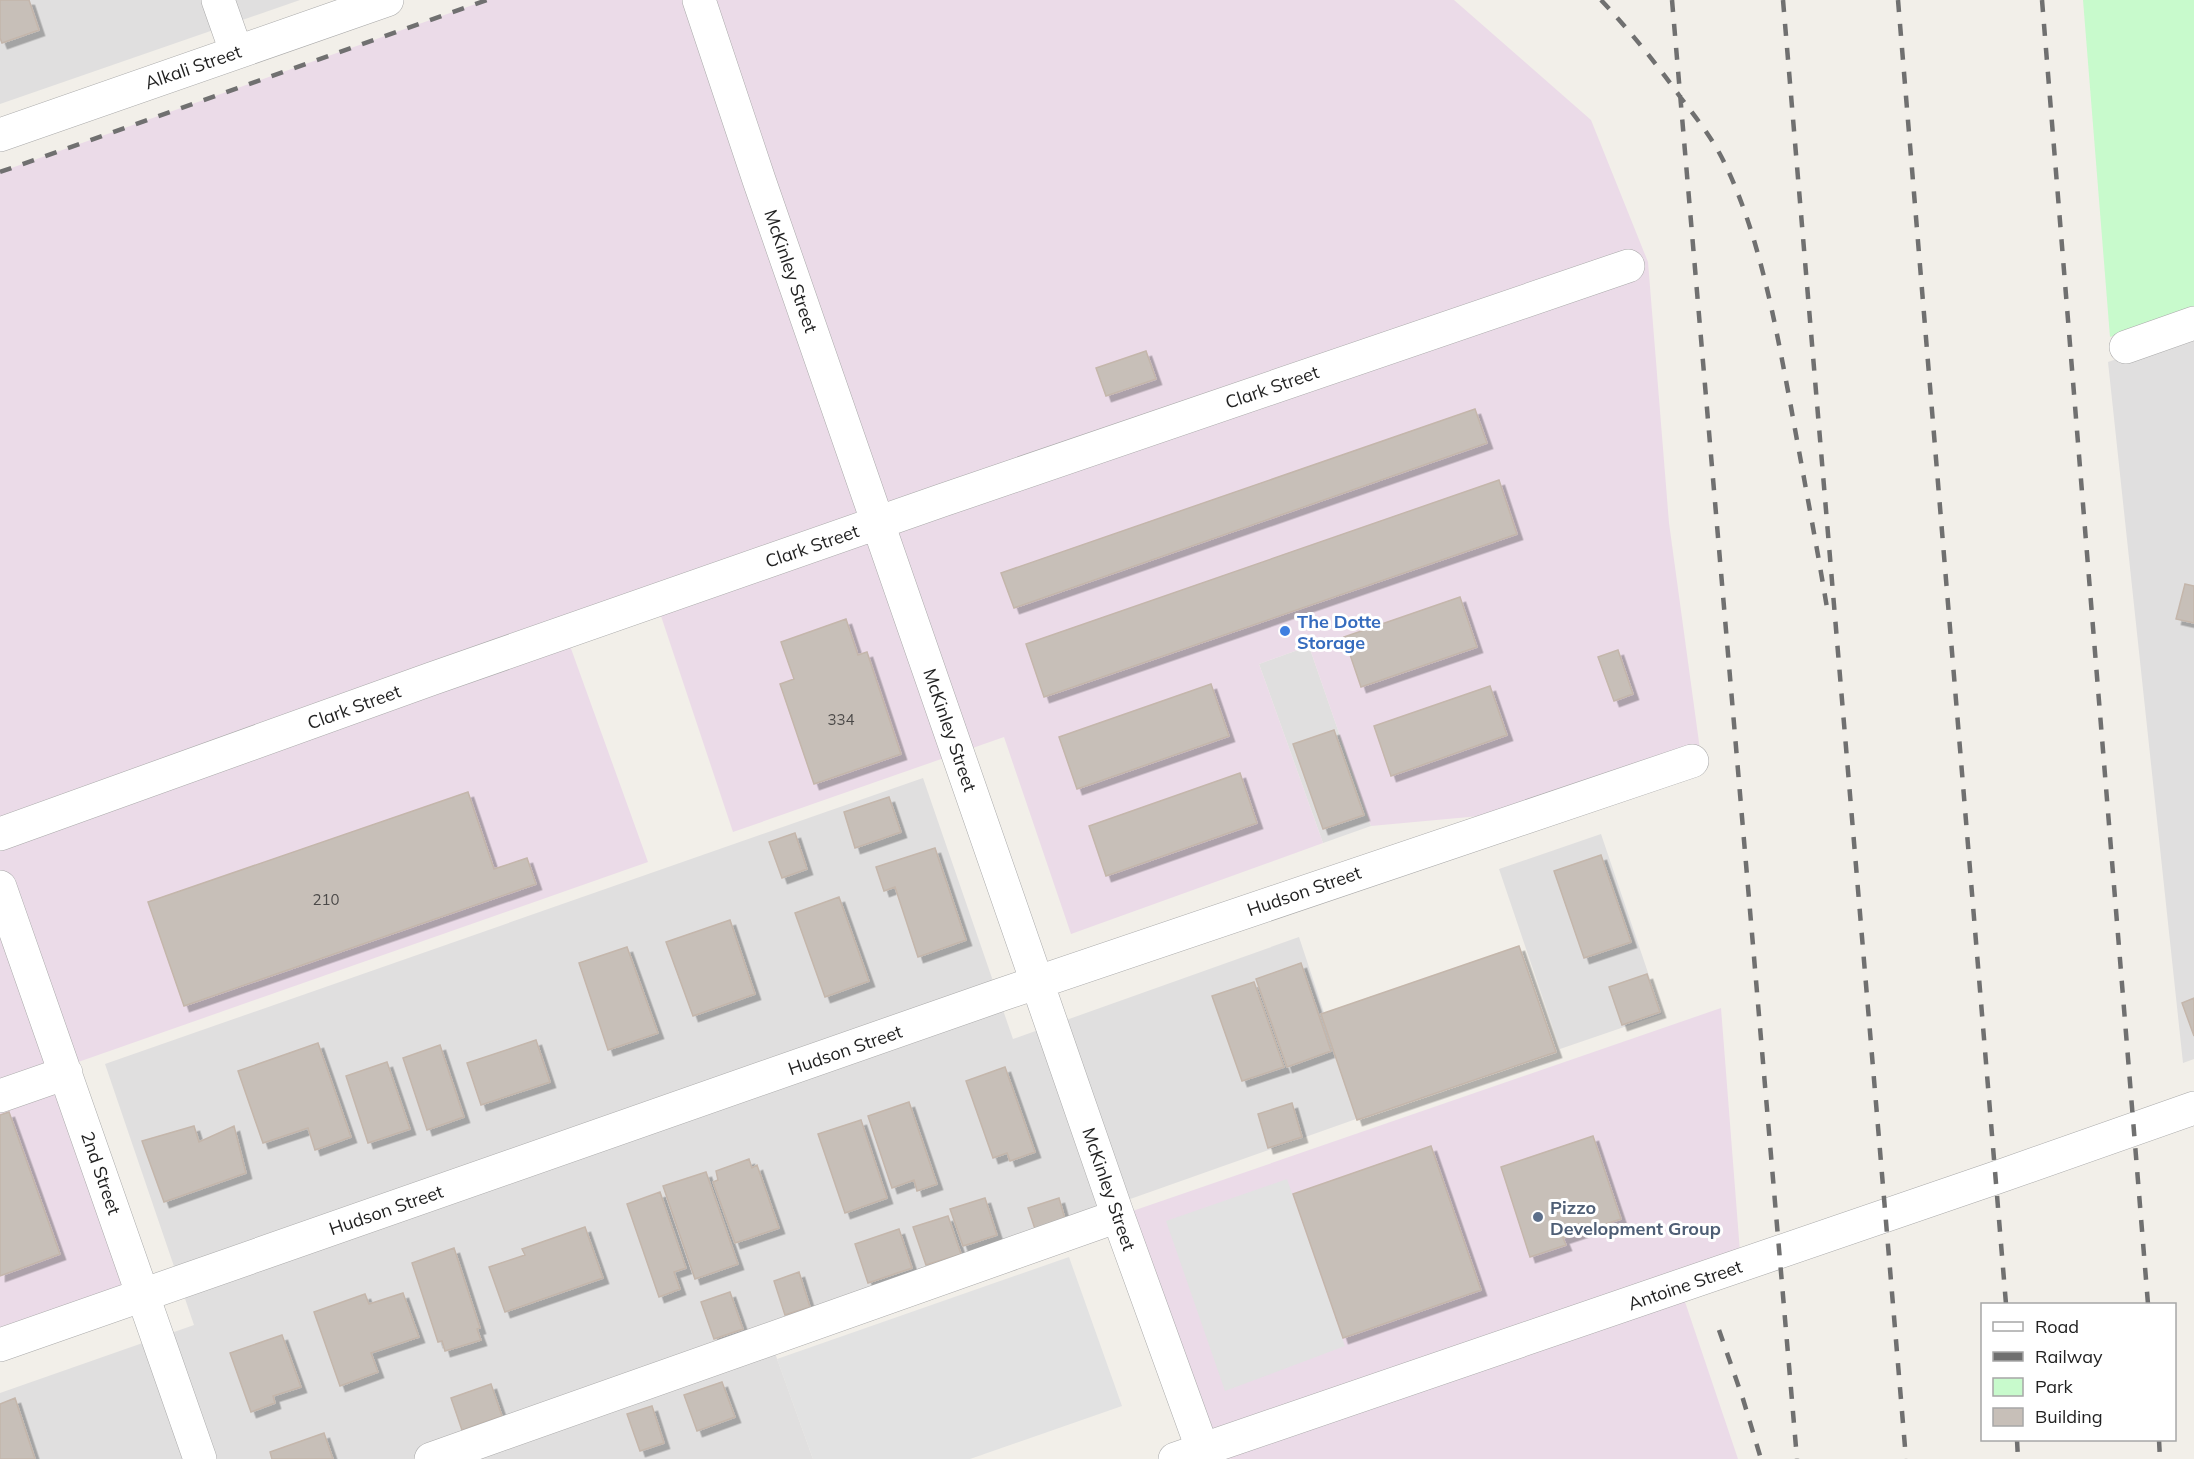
<svg xmlns="http://www.w3.org/2000/svg" width="2194" height="1459" viewBox="0 0 2194 1459" font-family="Mulish,sans-serif">
  <style>
    .residential { fill: #e0dfdf }
    .industrial { fill: #ebdbe8 }
    .park { fill: #c8facc }
    .parking { fill: #e2e2e2 }
    .building { fill: #c7bfb8; stroke: #c4b6ab; stroke-width: 1.5; filter: url(#shadow) }
    .lines { fill: none; stroke-linecap: round; stroke-linejoin: round }
    .minor-casing { stroke: #a9a9a9; stroke-width: 34 }
    .minor { stroke: #fff; stroke-width: 33 }
    .rail { stroke: #707070; stroke-width: 4.5; stroke-dasharray: 12 12; stroke-linecap: butt }
    .shop-dot { fill: #3f7fe0; stroke: #fff; stroke-width: 2 }
    .service-dot { fill: #5c6f8a; stroke: #fff; stroke-width: 2 }
    .labels { text-anchor: middle; dominant-baseline: central; stroke-width: 6; stroke-linejoin: round; paint-order: stroke }
    .number-label { font-size: 15px; fill: #4b4948 }
    .street-label { font-size: 18px; fill: #222; stroke: #fff }
    .shop-label { font-size: 18px; font-weight: bold; fill: #366cbe; stroke: #fff; text-anchor: start }
    .service-label { font-size: 18px; font-weight: bold; fill: #4e5e75; stroke: #fff; text-anchor: start }
  </style>
  <defs>
    <filter id="shadow"><feDropShadow dx="5.5" dy="5.5" stdDeviation="0" flood-color="#0004"/></filter>
  </defs>
  <rect width="100%" height="100%" fill="#f2efe9"/>
  <!-- residential -->
  <path class="residential" d="M0 0H300L0 104Z
    M2194 332V1059L2183 1063 2108 362Z
    M1309 646 1371 826 1323 843 1259 664Z
    M923 778 1013 1039 1299 937 1359 1118 766 1328 813 1459H0V1393L194 1325 105 1064Z
    M1601 834 1662 1014 1560 1049 1499 869Z"/>
  <!-- industrial -->
  <path class="industrial" d="M487 0H1454L1591 120 1648 262 1669 523 1701 757 1544 810 1371 826 1309 646 1259 664 1323 843 1071 934 1004 737 733 832 656 601 565 632 648 862 64 1067 144 1295 0 1345V172Z
    M1721 1008 1741 1265 1680 1287 1738 1459H1206L1118 1216Z"/>
  <!-- park -->
  <path class="park" d="M2083 0H2194V307L2110 337Z"/>
  <!-- parking -->
  <path class="parking" d="M1287 1179 1345 1346 1225 1391 1166 1221Z
    M1069 1257 1122 1406 970 1459H813L777 1359Z"/>
  <!-- building -->
  <path class="building" d="M0 0H29L39 30 2 43 0 38Z
    M1146 351 1156 379 1106 396 1096 368Z
    M1475 409 1487 443 1014 608 1001 573Z
    M1499 480 1517 534 1044 697 1026 644Z
    M2185 584 2194 586V623L2176 619Z
    M1460 597 1477 647 1361 687 1344 637Z
    M846 619 858 655 867 652 901 754 814 784 780 684 794 679 781 642Z
    M1618 650 1633 694 1614 701 1598 657Z
    M1211 684 1229 736 1077 789 1059 737Z
    M1490 686 1507 735 1391 776 1374 726Z
    M1334 730 1364 815 1323 829 1293 744Z
    M1240 773 1257 823 1106 876 1089 826Z
    M468 792 494 869 527 858 536 884 184 1006 148 902Z
    M889 797 901 832 855 848 844 812Z
    M795 833 807 869 782 878 769 842Z
    M935 848 966 940 918 957 895 887 884 891 876 867Z
    M1601 855 1631 942 1584 958 1554 871Z
    M839 897 869 981 825 997 795 913Z
    M730 920 755 994 693 1016 666 942Z
    M1519 946 1556 1052 1357 1120 1321 1014Z
    M627 947 658 1033 608 1050 579 963Z
    M1301 963 1331 1051 1287 1067 1256 979Z
    M1647 974 1660 1012 1622 1025 1609 987Z
    M1254 982 1284 1067 1242 1081 1212 996Z
    M2194 998V1036L2182 1003Z
    M536 1040 550 1082 481 1105 467 1063Z
    M318 1043 351 1137 315 1150 308 1128 263 1143 238 1071Z
    M440 1045 464 1117 427 1130 403 1058Z
    M387 1062 410 1129 368 1143 346 1076Z
    M1005 1067 1035 1152 1010 1161 1007 1153 993 1158 966 1081Z
    M909 1102 937 1184 917 1191 914 1180 892 1188 868 1116Z
    M1292 1103 1302 1137 1268 1148 1258 1114Z
    M9 1112 60 1254 0 1276V1115Z
    M861 1120 887 1198 845 1213 818 1134Z
    M194 1126 199 1142 234 1126 246 1173 164 1202 142 1141Z
    M1593 1136 1621 1219 1563 1238 1566 1245 1530 1257 1501 1167Z
    M1431 1146 1481 1290 1343 1338 1293 1194Z
    M749 1159 752 1168 757 1165 779 1228 735 1243 713 1182 718 1180 716 1171Z
    M706 1172 738 1264 695 1279 663 1186Z
    M660 1192 686 1268 674 1272 680 1289 659 1297 627 1204Z
    M985 1198 997 1235 963 1246 950 1209Z
    M1059 1198 1065 1219 1035 1229 1028 1208Z
    M948 1216 961 1254 926 1265 913 1227Z
    M585 1227 603 1278 505 1312 489 1267 525 1255 522 1249Z
    M899 1229 912 1268 868 1283 855 1244Z
    M454 1248 480 1328 477 1329 481 1340 445 1351 442 1341 438 1342 412 1263Z
    M799 1272 810 1307 785 1315 774 1281Z
    M730 1292 743 1329 714 1339 701 1302Z
    M403 1293 419 1337 371 1353 378 1372 340 1386 314 1312 365 1294 369 1304Z
    M282 1335 301 1387 273 1396 275 1403 251 1412 230 1353Z
    M722 1382 735 1417 697 1431 684 1395Z
    M491 1384 502 1416 462 1430 451 1398Z
    M15 1398 35 1459H0V1404Z
    M652 1406 664 1443 640 1451 627 1414Z
    M324 1433 333 1459H272L270 1452Z"/>
  <g class="lines">
    <defs>
      <path id="minor" d="M218 0 236 51
        M699 0 759 180 1118 1216 1206 1459
        M0 135 387 0
        M2126 347 2194 323
        M0 834 431 679 943 500 1628 266
        M0 887 200 1459
        M0 1096 66 1073
        M0 1345 1000 995 1692 761
        M431 1459 1118 1216
        M1175 1459 1995 1178 2194 1108"/>
    </defs>
    <!-- minor casing -->
    <use href="#minor" class="minor-casing"/>
    <!-- minor -->
    <use href="#minor" class="minor"/>
    <!-- rail -->
    <path class="rail" d="M1601 0C1630 31 1656 63 1681 98 1697 119 1713 139 1724 162 1760 235 1776 328 1791 407 1803 474 1816 541 1827 608
      M1672 0 1797 1459
      M1783 0 1906 1459
      M1898 0 2006 1304
      M2042 0 2148 1304
      M0 172 487 0
      M1719 1330 1743 1399 1761 1459
      M2017 1440 2018 1459
      M2159 1440 2160 1459"/>
  </g>
  <!-- markers -->
  <circle class="shop-dot" cx="1285" cy="631" r="6"/>
  <circle class="service-dot" cx="1538" cy="1217" r="6"/>
  <g class="labels">
    <!-- number labels -->
    <g class="number-label">
      <text x="841" y="719">334</text>
      <text x="326" y="899">210</text>
    </g>
    <!-- street labels -->
    <g class="street-label">
      <text transform="translate(193 67) rotate(-19)">Alkali Street</text>
      <text transform="translate(791 271) rotate(71)">McKinley Street</text>
      <text transform="translate(1272 387) rotate(-19)">Clark Street</text>
      <text transform="translate(812 546) rotate(-19)">Clark Street</text>
      <text transform="translate(354 707) rotate(-20)">Clark Street</text>
      <text transform="translate(950 730) rotate(71)">McKinley Street</text>
      <text transform="translate(1304 891) rotate(-19)">Hudson Street</text>
      <text transform="translate(845 1050) rotate(-19)">Hudson Street</text>
      <text transform="translate(101 1173) rotate(71)">2nd Street</text>
      <text transform="translate(1109 1189) rotate(71)">McKinley Street</text>
      <text transform="translate(386 1210) rotate(-19)">Hudson Street</text>
      <text transform="translate(1685 1285) rotate(-19)">Antoine Street</text>
    </g>
    <!-- shop labels -->
    <g class="shop-label">
      <text x="1297" y="621">The Dotte<tspan x="1297" dy="21">Storage</tspan></text>
    </g>
    <!-- service labels -->
    <g class="service-label">
      <text x="1550" y="1207">Pizzo<tspan x="1550" dy="21">Development Group</tspan></text>
    </g>
  </g>
  <!-- legend -->
  <rect x="1981" y="1303" width="195" height="138" fill="#ffffff" stroke="#a7a7a7" stroke-width="1.5"/>
  <rect x="1993" y="1322" width="30" height="9" fill="#ffffff" stroke="#a7a7a7" stroke-width="1.5"/>
  <text x="2035" y="1333" font-size="18" fill="#222222">Road</text>
  <rect x="1993" y="1352" width="30" height="9" fill="#707070" stroke="#a7a7a7" stroke-width="1.5"/>
  <text x="2035" y="1363" font-size="18" fill="#222222">Railway</text>
  <rect x="1993" y="1378" width="30" height="18" fill="#c8facc" stroke="#a7a7a7" stroke-width="1.5"/>
  <text x="2035" y="1393" font-size="18" fill="#222222">Park</text>
  <rect x="1993" y="1408" width="30" height="18" fill="#c7bfb8" stroke="#a7a7a7" stroke-width="1.5"/>
  <text x="2035" y="1423" font-size="18" fill="#222222">Building</text>
</svg>
